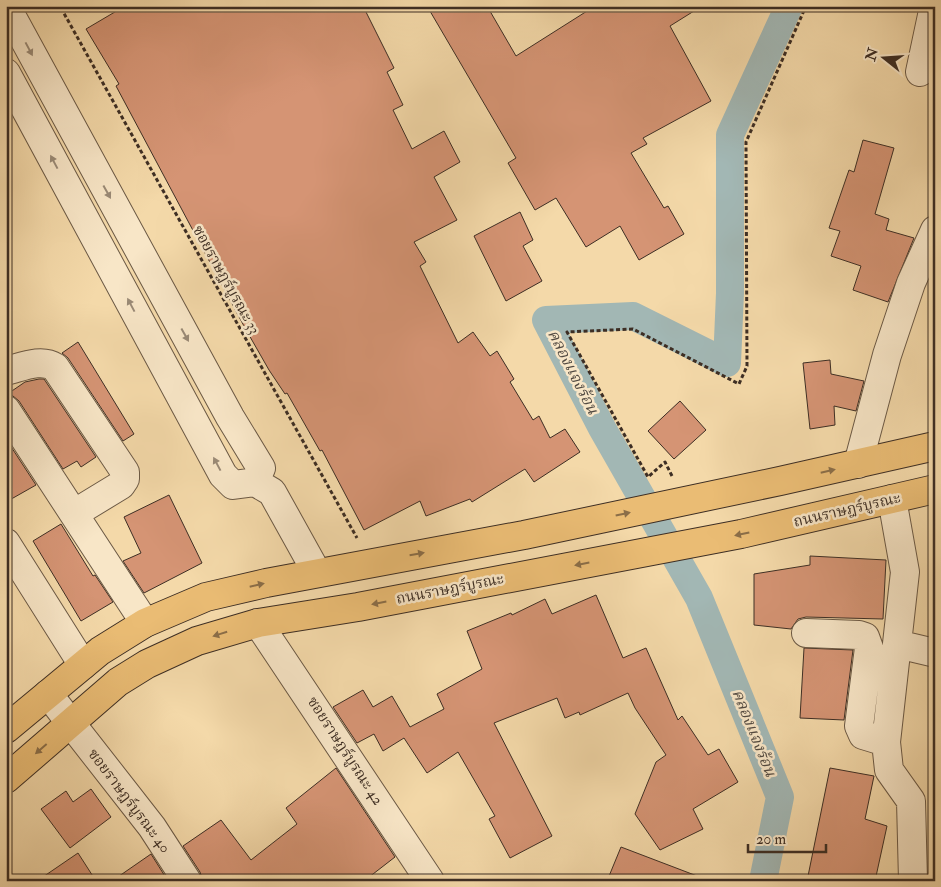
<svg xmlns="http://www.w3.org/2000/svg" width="941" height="887" viewBox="0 0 941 887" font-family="'IM FELL Double Pica','Noto Serif Thai',serif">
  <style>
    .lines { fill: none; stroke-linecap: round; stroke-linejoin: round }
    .canal { stroke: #a2b7b4; stroke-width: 28 }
    .building { fill: #d59474; stroke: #3d2e24 }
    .minor-casing { stroke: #6b5945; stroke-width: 30 }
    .major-casing { stroke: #3d2e24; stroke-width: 30 }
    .path { stroke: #3d2e24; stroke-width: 3; stroke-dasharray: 4 2.5; stroke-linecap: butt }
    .minor { stroke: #f8e6c7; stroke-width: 28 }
    .major { stroke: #eabc74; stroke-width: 28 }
    .oneway { fill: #9a8a76 }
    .oneway2 { fill: #8b6e48 }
    .labels { text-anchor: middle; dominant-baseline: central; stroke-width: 5; stroke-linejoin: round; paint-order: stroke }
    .street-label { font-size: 15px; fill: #3d2e24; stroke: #f8e6c7 }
    .water-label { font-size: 16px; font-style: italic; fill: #514941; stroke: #f8e6c7 }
  </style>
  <rect width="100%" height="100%" fill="#f4d9a9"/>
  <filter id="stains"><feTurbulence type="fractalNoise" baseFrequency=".004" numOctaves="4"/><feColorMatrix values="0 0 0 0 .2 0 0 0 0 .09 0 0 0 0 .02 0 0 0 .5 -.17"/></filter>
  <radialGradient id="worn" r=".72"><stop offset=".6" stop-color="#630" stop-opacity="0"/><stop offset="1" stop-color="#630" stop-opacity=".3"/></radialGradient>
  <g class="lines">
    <!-- canal -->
    <path class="canal" d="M763 881 780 797 699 598 602 428 546 320 633 316 727 363 730 293V135L789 6"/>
  </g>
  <!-- building -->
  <path class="building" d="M125 6H363L394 68 387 72 403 105 393 110 412 149 444 131 460 162 434 177 457 220 414 242 426 262 420 266 458 343 473 332 490 356 497 351 514 379 510 382 533 420 539 416 550 438 565 429 580 452 534 482 525 469 472 502 470 499 426 516 420 501 364 530 322 450 320 451 287 393 285 394 269 370 245 328 132 116 116 86 119 84 86 29Z
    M427 6H487L516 56 595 6H702L670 26 711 101 643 138 647 144 631 153 664 208 668 206 684 234 639 260 620 226 586 247 556 198 535 210 508 163 516 158Z
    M863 140 894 148 875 214 889 219 886 230 914 238 888 302 853 290 861 266 831 256 840 231 829 228 849 170 854 172Z
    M520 212 533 240 523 246 542 281 506 301 474 236Z
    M78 342 134 434 123 441 68 358 62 353Z
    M830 360 831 374 864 381 856 411 834 406 835 425 810 429 803 363Z
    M39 379H44L96 457 81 467 77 461 63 469 19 401 13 396 6 395 25 382Z
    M680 401 706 430 674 459 648 431Z
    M6 439 36 485 6 502Z
    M169 495 202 563 144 593 123 561 141 553 124 517Z
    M61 524 93 576 95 575 113 602 81 621 33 541Z
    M810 556 886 560 883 619 806 617 798 619 791 629 754 625V574L810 565Z
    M596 595 623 658 646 648 678 720 682 716 708 755 719 749 738 782 693 809 703 829 660 850 635 814 656 762 666 755 635 708 628 693 580 715 579 712 565 718 557 698 494 723 552 836 510 858 489 819 495 816 458 752 427 773 404 738 383 751 374 734 357 743 333 707 363 690 373 707 392 696 410 727 444 709 437 694 482 669 467 631 511 613 512 615 545 599 552 614Z
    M804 648 853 650 844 720 800 718Z
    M336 768 395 857 364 881H203L200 872 183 846 221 820 251 860 297 824 286 808Z
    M830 768 874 776 865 819 887 826 875 881H807Z
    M91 789 111 817 70 848 41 809 66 791 73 802Z
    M621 847 705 879V881H607Z
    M78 853 96 881H37Z
    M151 854 168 881H112Z"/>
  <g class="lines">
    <defs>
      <path id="minor" d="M6 6 230 417 261 468 255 482
        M920 72 934 6
        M6 73 223 475 233 485 255 482 272 492 317 573
        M6 371C22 367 41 358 55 367L125 472V479L121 485 75 513
        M6 410 145 623
        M858 464 887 355 911 283 935 230
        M892 499 905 572 886 742 889 770 911 801 913 881
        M6 543 83 665
        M258 623 430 881
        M806 633 859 635 865 637 869 648 859 726 863 735 886 742
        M897 644 935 653
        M48 694 152 827 187 881"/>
      <path id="major" d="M6 729 100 651 145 623 206 597 266 583 524 535 780 481 935 446
        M6 779 118 682 147 664 197 641 258 623 358 607 741 534 935 489"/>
    </defs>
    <!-- minor casing -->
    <use href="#minor" class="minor-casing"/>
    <!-- major casing -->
    <use href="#major" class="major-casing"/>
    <!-- path -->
    <path class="path" d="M61 8 357 538
      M672 476 665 462 648 477 567 332 633 329 739 384 747 366 746 142 806 6"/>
    <!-- minor -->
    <use href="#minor" class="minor"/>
    <!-- major -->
    <use href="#major" class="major"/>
  </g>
  <!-- one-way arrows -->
  <defs><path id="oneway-solid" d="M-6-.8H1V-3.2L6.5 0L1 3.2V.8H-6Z" transform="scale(1.25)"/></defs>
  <g class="oneway">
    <use href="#oneway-solid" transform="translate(29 49) rotate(62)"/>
    <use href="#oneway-solid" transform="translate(54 162) rotate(-118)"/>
    <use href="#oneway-solid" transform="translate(107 192) rotate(61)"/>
    <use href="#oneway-solid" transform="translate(131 305) rotate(-118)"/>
    <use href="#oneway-solid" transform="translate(185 335) rotate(61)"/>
    <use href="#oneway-solid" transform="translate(217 464) rotate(-118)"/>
  </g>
  <g class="oneway2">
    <use href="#oneway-solid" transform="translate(828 471) rotate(-13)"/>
    <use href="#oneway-solid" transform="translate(623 514) rotate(-12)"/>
    <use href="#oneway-solid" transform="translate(742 534) rotate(168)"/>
    <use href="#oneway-solid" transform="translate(417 554) rotate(-10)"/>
    <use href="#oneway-solid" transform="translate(582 564) rotate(169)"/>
    <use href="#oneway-solid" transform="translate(257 585) rotate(-13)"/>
    <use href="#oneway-solid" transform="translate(379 603) rotate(169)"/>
    <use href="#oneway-solid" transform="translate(220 634) rotate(163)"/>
    <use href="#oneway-solid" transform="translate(41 749) rotate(139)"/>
  </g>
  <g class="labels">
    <!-- street labels -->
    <g class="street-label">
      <text transform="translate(226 280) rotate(61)">ซอยราษฎร์บูรณะ 33</text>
      <text transform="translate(847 510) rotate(-13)">ถนนราษฎร์บูรณะ</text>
      <text transform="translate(450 589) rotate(-11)">ถนนราษฎร์บูรณะ</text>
      <text transform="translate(345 751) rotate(57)">ซอยราษฎร์บูรณะ 42</text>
      <text transform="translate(129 801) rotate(53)">ซอยราษฎร์บูรณะ 40</text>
    </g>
    <!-- water labels -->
    <g class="water-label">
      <text transform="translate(573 372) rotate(63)">คลองแจงร้อน</text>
      <text transform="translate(754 733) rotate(68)">คลองแจงร้อน</text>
    </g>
  </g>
  <!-- margin -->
  <rect width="941" height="887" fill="none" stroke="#f4d9a9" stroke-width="25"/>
  <rect x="8" y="8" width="926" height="872" fill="none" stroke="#3d2e24" stroke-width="2.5"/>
  <rect x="12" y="12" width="916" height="862" fill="none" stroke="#3d2e24"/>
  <!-- north arrow -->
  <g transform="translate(884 58) rotate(287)" stroke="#f8e6c7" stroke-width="4" paint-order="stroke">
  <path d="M0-4L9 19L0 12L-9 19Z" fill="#3d2e24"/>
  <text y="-8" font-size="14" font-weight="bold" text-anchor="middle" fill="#3d2e24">N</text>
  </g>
  <!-- scale -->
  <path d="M748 844v8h78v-8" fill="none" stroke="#3d2e24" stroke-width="2.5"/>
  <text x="756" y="844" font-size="15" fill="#3d2e24" stroke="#f8e6c7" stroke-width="4" paint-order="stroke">20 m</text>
  <rect width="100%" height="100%" filter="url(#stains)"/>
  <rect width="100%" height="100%" fill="url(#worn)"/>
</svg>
